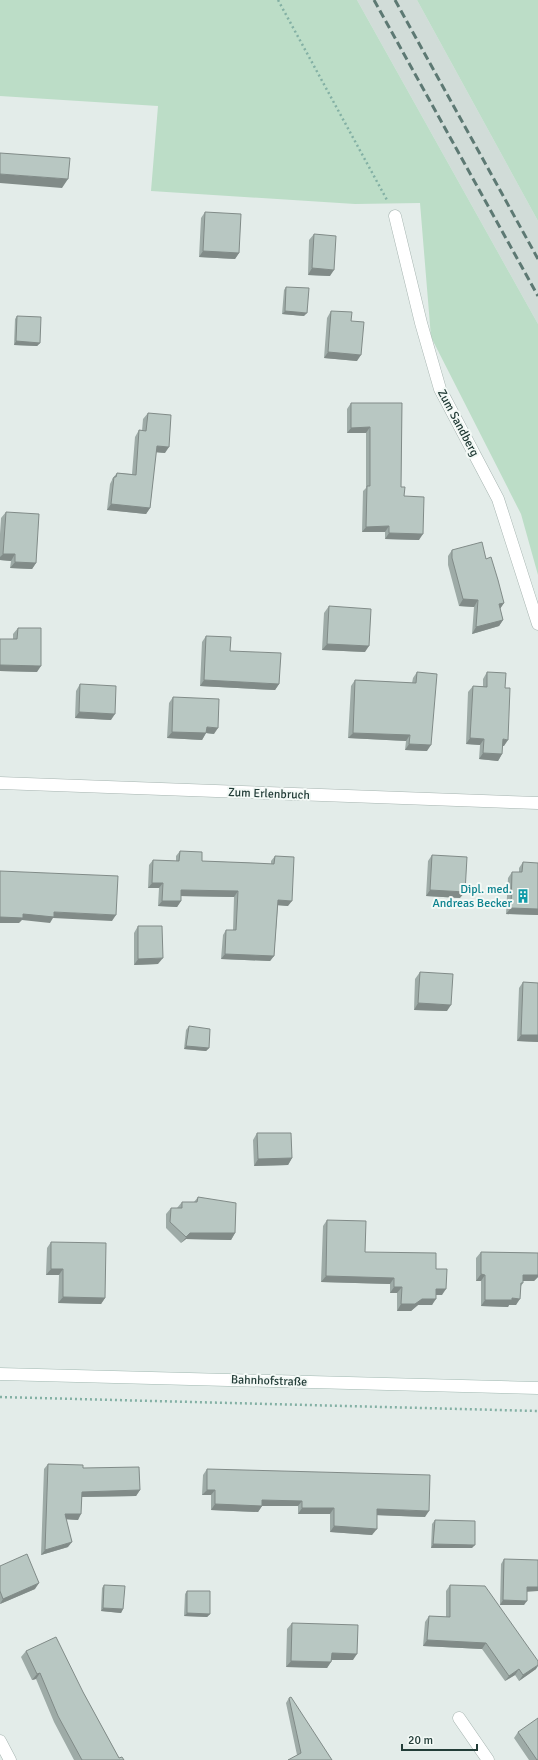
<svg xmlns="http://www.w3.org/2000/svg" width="538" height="1760" viewBox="0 0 538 1760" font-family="Signika,sans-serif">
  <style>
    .built { fill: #d1dcd8 }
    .green { fill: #bcddc7 }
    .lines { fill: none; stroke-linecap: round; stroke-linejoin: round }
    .minor-casing { stroke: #a6b4b0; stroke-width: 13 }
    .secondary-casing { stroke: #a1b8b1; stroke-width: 13 }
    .path { stroke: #83b0a4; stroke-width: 2.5; stroke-dasharray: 2 3; stroke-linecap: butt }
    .minor { stroke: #fff; stroke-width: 12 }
    .secondary { stroke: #fff; stroke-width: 12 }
    .rail { stroke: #5d7973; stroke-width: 3; stroke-dasharray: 8 4; stroke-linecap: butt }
    .wall { fill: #9eaba7 }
    .shaded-wall { fill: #818b88 }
    .building { fill: #b8c7c2; stroke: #818b88 }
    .labels { text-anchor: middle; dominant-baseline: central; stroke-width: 4; stroke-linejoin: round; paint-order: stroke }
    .street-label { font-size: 12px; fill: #233d38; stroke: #f3f9f6 }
    .culture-label { font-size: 12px; fill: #0d838f; stroke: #f3f9f6; text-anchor: end }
  </style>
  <rect width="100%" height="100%" fill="#e3ece9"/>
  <!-- built -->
  <path class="built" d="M357 0H417L538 221V324Z"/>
  <!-- green -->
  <path class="green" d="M0 0H357L538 324V575L521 514 431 337 420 203 355 204 151 191 158 106 0 96Z
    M417 0H538V221Z"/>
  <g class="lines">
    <defs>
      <path id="minor" d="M395 216 421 323 440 389 498 499 538 624
        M0 783 538 803
        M459 1718 488 1760
        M0 1741 10 1760"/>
      <path id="secondary" d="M0 1374 538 1388"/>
    </defs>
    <!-- minor casing -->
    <use href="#minor" class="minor-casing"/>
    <!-- secondary casing -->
    <use href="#secondary" class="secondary-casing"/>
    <!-- path -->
    <path class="path" d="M278 0 387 200
      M0 1397 538 1411"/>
    <!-- minor -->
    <use href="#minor" class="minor"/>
    <!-- secondary -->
    <use href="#secondary" class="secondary"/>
    <!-- rail -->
    <path class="rail" d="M374 0 538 296
      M395 0 538 259"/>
  </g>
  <!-- wall -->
  <path class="wall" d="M205 212 239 253 235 259 199 257 201 218Z
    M314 234 330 276 308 275 309 240Z
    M286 287 304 316 282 314 284 290Z
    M331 311 351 321 357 361 324 358 327 318Z
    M17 316 40 343 37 346 14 345 15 319Z
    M351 403H402L401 487 419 540 385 539V532H362L363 491 366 488V433H347V409Z
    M148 413 165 453 156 452 150 508 146 514 107 510 110 484 112 480V479L117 473 132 474 135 437 139 430 142 431 143 419Z
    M6 512 36 563 32 569 10 568 11 561 0 560V534L1 518Z
    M452 550 486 559 504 603 500 608 503 620 499 626 472 634 474 607 459 606 448 565V556Z
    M329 606 365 652 322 650 324 613Z
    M18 628 37 672 0 671V639H13V634Z
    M206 636 279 684 275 690 200 686 202 642Z
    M417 672 427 751 405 750 406 741 348 738 351 686 355 680 412 683 413 678Z
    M487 672 504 746H502V754L498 761 479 759 480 745 466 744 468 692 473 686H483V679Z
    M80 684 111 720 75 718 76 691Z
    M173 697 214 734 206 733 202 740 167 738 169 703Z
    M180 851 202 861 254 863 271 864V861L275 856 288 906 278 905 274 956 270 961 221 959 223 935 226 930H233L234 897 181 896V901L177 907 158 906 159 888H148L149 865 153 860 176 861V856Z
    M432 855 460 898 426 896 428 861Z
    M523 862 538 915 506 914 508 878 512 872H519V868Z
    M138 926 158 964 134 965V933Z
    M420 972 447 1011 414 1010 415 979Z
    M523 982 538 983V1042L517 1041 519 988Z
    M189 1026 209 1048 206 1051 184 1049 186 1030Z
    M257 1133 292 1158 288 1165 254 1166 253 1140Z
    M198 1197 235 1233 231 1240 186 1239 181 1243 166 1228V1214L171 1208H177L182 1202H194Z
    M327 1220 365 1252 436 1269 442 1295H436L432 1305H418L411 1311H397V1293H390V1284L321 1282 323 1226Z
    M538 1241V1277L534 1281H523V1283L521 1286 516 1305H509L508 1307 481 1306V1281H476V1258L481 1252 538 1253Z
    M51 1242 105 1298 101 1304 58 1303 59 1275H46L47 1248Z
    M48 1464 83 1468 140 1490 136 1496 82 1497 78 1520 66 1519 68 1547 41 1555 44 1469Z
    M207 1469 425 1517 377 1515 372 1535 330 1532V1514H298V1506H262L258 1512 211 1510V1495H202L203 1475Z
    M435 1520 472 1548H431L432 1524Z
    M504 1559 527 1592 524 1605H500L501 1564Z
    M0 1566 35 1589 0 1604Z
    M104 1585 123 1609 121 1613 101 1611 102 1588Z
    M450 1585 536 1669 519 1681 515 1675 505 1681 482 1649 423 1646 425 1622 429 1616 446 1617V1591Z
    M187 1591 210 1614 207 1617 184 1616 185 1594Z
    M292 1623 353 1660H332L327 1668 286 1667 287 1629Z
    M26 1651 83 1692 119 1758 124 1760H74L54 1722 36 1679 32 1680 21 1657Z
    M289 1698 332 1760 297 1755 286 1703Z
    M518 1732 538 1760H529L514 1738Z"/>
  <!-- shaded-wall -->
  <path class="shaded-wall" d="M0 174 68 179 62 188 0 183Z
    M203 251 239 253 235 259 199 257Z
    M312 268 334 270 330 276 308 275Z
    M285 311 307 313 304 316 282 314Z
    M16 341 40 343 37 346 14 345Z
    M328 352 361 355 357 361 324 358Z
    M370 427 366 433H347L351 428Z
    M157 446 169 447 165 453 153 452Z
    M111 504 150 508 146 514 107 510Z
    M389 526 385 532H362L366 527Z
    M389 533 423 534 419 540 385 539Z
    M3 554H15L11 561 0 560V557Z
    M15 562 36 563 32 569 10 568Z
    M463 599 478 600 474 607 459 606Z
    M504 603 500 609 499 604Z
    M503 620 499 626 472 634 476 627Z
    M327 644 369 646 365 652 322 650Z
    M0 665 41 666 37 672 0 671Z
    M204 680 279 684 275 690 200 686Z
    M79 712 115 714 111 720 75 718Z
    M207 727 218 728 214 734 206 733 202 740 167 738 172 732Z
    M353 733 410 735 406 741 348 738Z
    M470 738 484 739 480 745 466 744Z
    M503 739 508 740 504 746H498Z
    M409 744 431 745 427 751 405 750Z
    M483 753 502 754 498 761 479 759Z
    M152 883H163L159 888H148Z
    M181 890 238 891 234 897 178 896Z
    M430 890 465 892 460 898 426 896Z
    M278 900 292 901 288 906 275 905Z
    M162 901H181L177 907 158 906Z
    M511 908 538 909V915L506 914Z
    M54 912 116 915 112 921 53 918 50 923 22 920 19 923H0V917L23 914Z
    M225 954 274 956 270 961 221 959Z
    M163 958 158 964 134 965 138 959Z
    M418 1003 451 1005 447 1011 414 1010Z
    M521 1035H538V1042L517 1041Z
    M186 1046 209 1048 206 1051 184 1049Z
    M292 1158 288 1165 254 1166 258 1159Z
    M190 1233H235L231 1240 186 1239 181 1243Z
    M51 1269H63L59 1275H46Z
    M481 1274 485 1275 481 1281H476Z
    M523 1275H538V1277L534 1281H518Z
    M326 1276 394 1278 390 1284 321 1282Z
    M394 1287H402L397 1293H390Z
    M436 1289H446L442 1295H432Z
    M63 1297 105 1298 101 1304 58 1303Z
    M512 1298 520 1299 516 1305H509L508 1307 481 1306 485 1300Z
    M422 1299H436L432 1305H418L411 1311H397L401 1304Z
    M140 1490 136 1496 79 1497 82 1492Z
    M207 1490H215L211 1495H202Z
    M262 1500 302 1501 298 1506H262L258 1512 211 1510 215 1504Z
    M302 1508H334L330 1514H298Z
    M377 1509 429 1511 425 1517 373 1515Z
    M65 1514H81L78 1520 61 1519Z
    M334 1526 377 1529 372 1535 330 1532Z
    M72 1542 68 1547 41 1555 45 1550Z
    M433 1544 475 1545 472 1548H431Z
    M39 1583 35 1589 0 1604 3 1599Z
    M527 1587H538V1591L524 1592Z
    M503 1600 527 1601 524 1605H500Z
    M103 1608 123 1609 121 1613 101 1611Z
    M187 1613 210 1614 207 1617 184 1616Z
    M427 1640 486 1643 482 1649 423 1646Z
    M332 1653 357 1654 353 1660H327Z
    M291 1661 331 1662 327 1668 286 1667Z
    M538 1665V1666L536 1669 519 1681 523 1675Z
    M519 1669 515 1675 505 1681 509 1676Z
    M40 1673 36 1679 32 1680 37 1674Z"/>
  <!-- building -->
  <path class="building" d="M0 153 70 158 68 179 0 174Z
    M205 212 241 214 239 253 203 251Z
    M314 234 336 236 334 270 312 268Z
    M286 287 309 288 307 313 285 311Z
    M331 311 352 312 351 321 364 322 361 355 328 352Z
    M17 316 41 317 40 343 16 341Z
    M351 403H402L401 487H405L404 496 424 497 423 534 389 533V526L366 527 367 486H370V427L351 428Z
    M148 413 171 415 169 447 157 446 150 508 111 504 114 477H116L117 473 136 475 139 430 146 431Z
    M6 512 39 514 36 563 15 562V554H3Z
    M482 542 486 559 491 557 498 580 504 603 499 604 503 620 476 627 478 600 463 599 452 558V550Z
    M329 606 371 609 369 646 327 644Z
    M18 628H41V666L0 665V639H17Z
    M206 636 231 637 230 651 281 653 279 684 204 680Z
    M417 672 437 674 431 745 409 744 410 735 353 733 355 680 416 683Z
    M487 672 506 673 505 688H510L508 740 503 739 502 754 483 753 484 739 470 738 473 686 487 687Z
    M80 684 116 686 115 714 79 712Z
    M173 697 219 699 218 728 207 727 206 733 172 732Z
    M180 851 202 852V861L254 863 274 864 275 856 294 857 292 901 278 900 274 956 225 954 226 930H236L238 891 181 890V901H162L163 883H152L153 860 179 861Z
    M432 855 467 857 465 892 430 890Z
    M523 862 538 863V909L511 908 512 872H522Z
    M0 871 118 876 116 915 54 912V917L23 914V918L0 917Z
    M138 926H162L163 958 138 959Z
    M420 972 453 974 451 1005 418 1003Z
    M523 982 538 983V1035H521Z
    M189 1026 210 1029 209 1048 186 1046Z
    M257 1133H291L292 1158 258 1159Z
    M198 1197 236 1203 235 1233H190L186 1237 170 1222 171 1208H182V1202H197Z
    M327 1220 366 1221 365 1252 436 1253V1269H447L446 1289H436V1299H422L415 1304H401L402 1287H394V1278L326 1276Z
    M51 1242 106 1243 105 1298 63 1297V1269H51Z
    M481 1252 538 1253V1275H523V1283H521L520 1299 512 1298V1300H485V1275L481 1274Z
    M48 1464 83 1465V1468L139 1467 140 1490 82 1492 81 1514H65L72 1542 45 1550Z
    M207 1469 430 1475 429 1511 377 1509V1529L334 1526V1508H302V1501L262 1500V1506L215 1504V1490H207Z
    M435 1520 475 1521V1545L433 1544Z
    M27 1554 39 1583 3 1599 0 1591V1566Z
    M504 1559 538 1560V1587H527V1601L503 1600Z
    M104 1585 125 1586 123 1609 103 1608Z
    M450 1585 485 1586 538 1661V1665L523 1675 519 1669 509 1676 486 1643 427 1640 429 1616 450 1617Z
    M187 1591H210V1614L187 1613Z
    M292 1623 358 1625 357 1654 332 1653 331 1662 291 1661Z
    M56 1637 83 1692 119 1758 122 1757 124 1760H82L58 1716 40 1673 37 1674 26 1651Z
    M291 1697 332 1760H288L301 1753 289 1698Z
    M538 1718V1760H537L518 1732Z"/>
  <!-- icons -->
  <defs>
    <symbol id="building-bare" viewBox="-9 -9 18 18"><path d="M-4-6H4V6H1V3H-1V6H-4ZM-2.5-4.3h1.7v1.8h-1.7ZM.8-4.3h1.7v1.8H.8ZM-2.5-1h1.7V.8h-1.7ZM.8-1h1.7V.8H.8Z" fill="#0f9aa8" stroke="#f3f9f6" stroke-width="2.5" paint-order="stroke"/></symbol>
  </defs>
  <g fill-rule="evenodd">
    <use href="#building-bare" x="513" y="886" width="20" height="20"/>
  </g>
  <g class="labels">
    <!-- street labels -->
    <g class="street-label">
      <text transform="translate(458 423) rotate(62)">Zum Sandberg</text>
      <text transform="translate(269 794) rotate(2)">Zum Erlenbruch</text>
      <text transform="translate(269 1381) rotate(2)">Bahnhofstraße</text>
    </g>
    <!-- culture labels -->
    <g class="culture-label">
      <text x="512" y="889">Dipl. med.<tspan x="512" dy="14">Andreas Becker</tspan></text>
    </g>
  </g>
  <!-- scale -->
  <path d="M402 1744v6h75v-6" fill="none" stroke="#233d38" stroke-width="2"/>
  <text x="408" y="1744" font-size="12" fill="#233d38" stroke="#f3f9f6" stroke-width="3" paint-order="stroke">20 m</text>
</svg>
